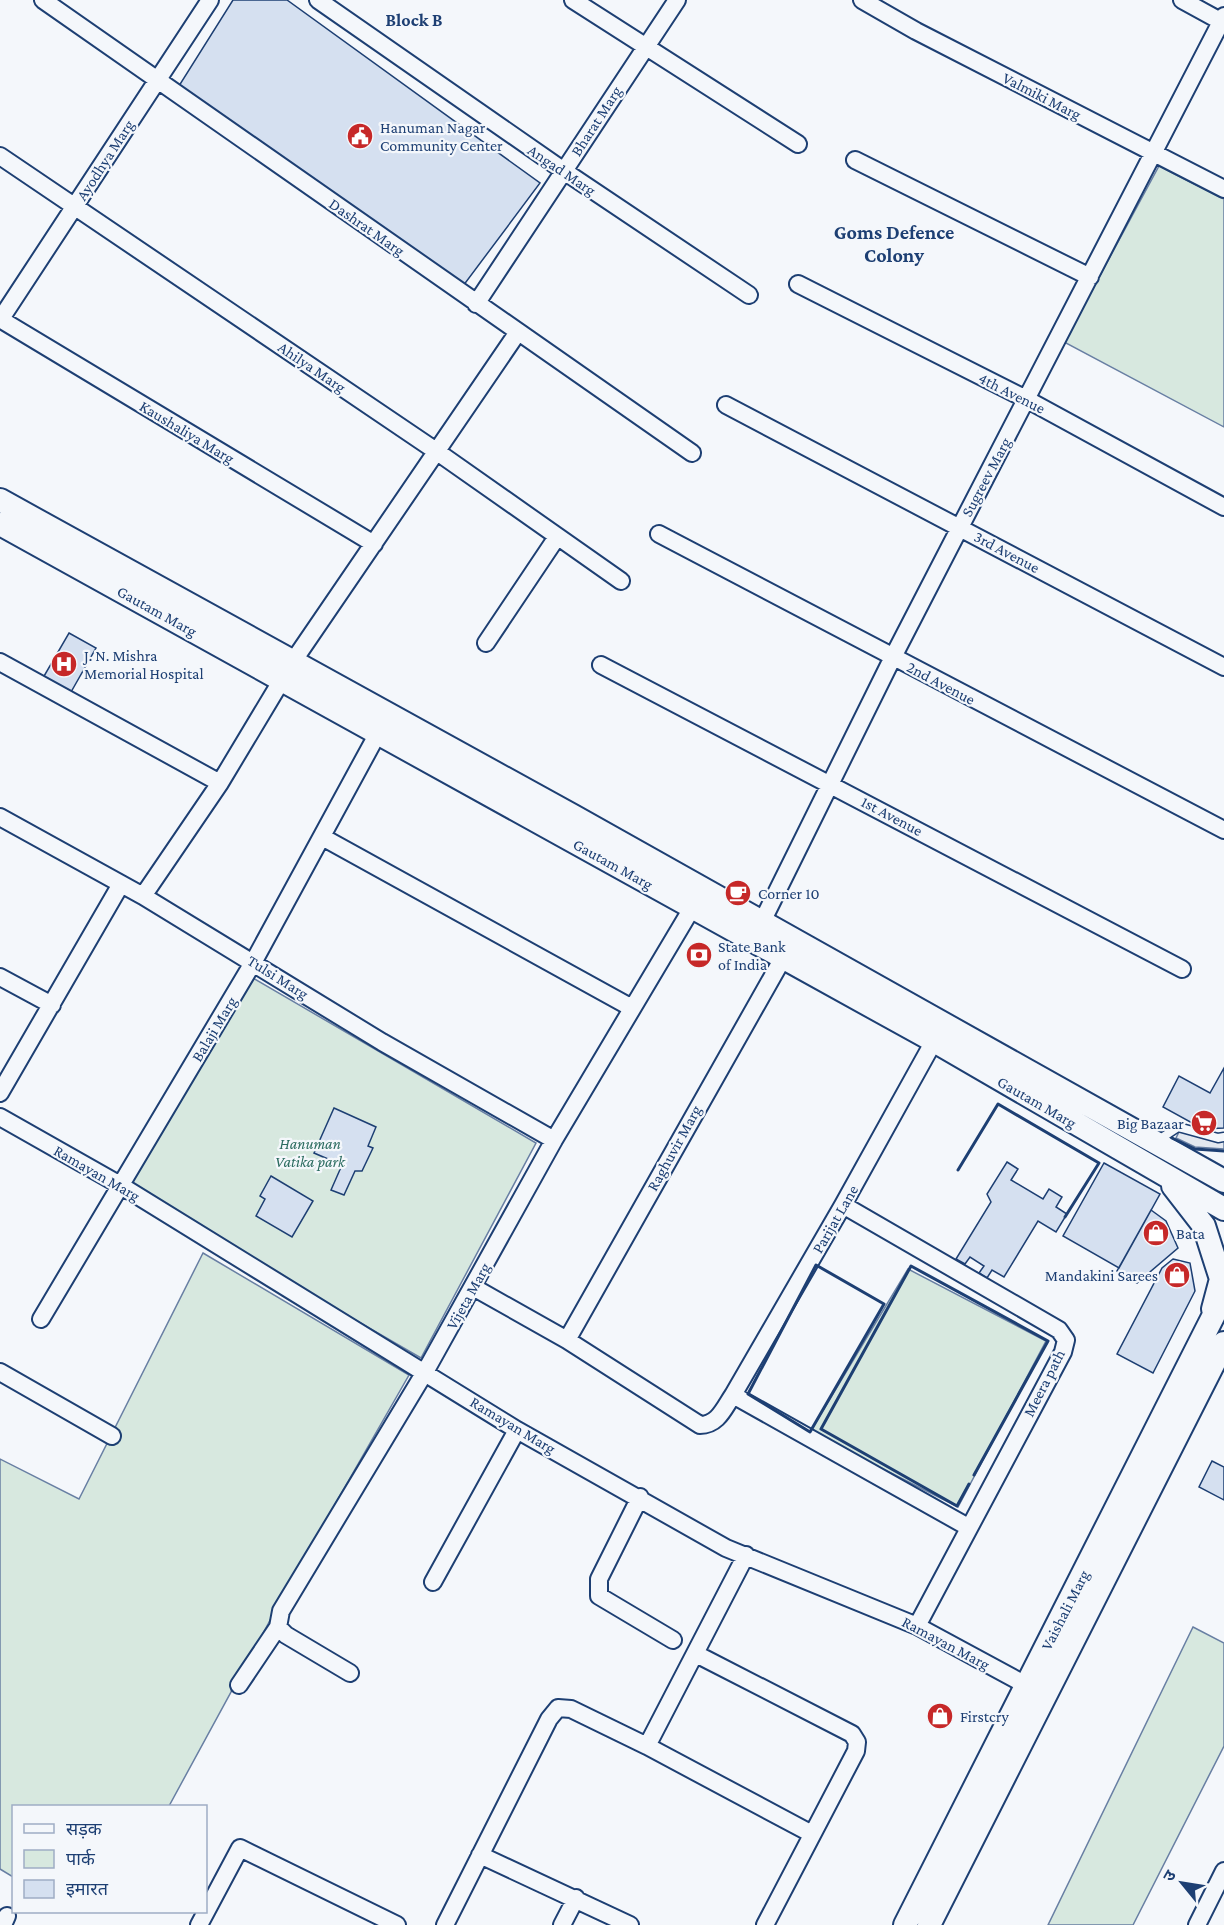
<svg xmlns="http://www.w3.org/2000/svg" width="1224" height="1925" viewBox="0 0 1224 1925" font-family="'Crimson Pro','Noto Sans Devanagari',serif">
  <style>
    .green { fill: #d7e8df; stroke: #687fa3; stroke-width: 1.5 }
    .parking { fill: #e3e8f0; stroke: #687fa3; stroke-width: 1.5 }
    .building { fill: #d5e0f0; stroke: #1d3f73; stroke-width: 1.5 }
    .lines { fill: none; stroke-linecap: round; stroke-linejoin: round }
    .lane-casing { stroke: #1d3f73; stroke-width: 11 }
    .street-casing { stroke: #1d3f73; stroke-width: 20 }
    .secondary-casing { stroke: #1d3f73; stroke-width: 26 }
    .lane { stroke: #f4f7fb; stroke-width: 8 }
    .street { stroke: #f4f7fb; stroke-width: 16 }
    .secondary { stroke: #f4f7fb; stroke-width: 22 }
    .wall { stroke: #1d3f73; stroke-width: 3 }
    .labels { text-anchor: middle; dominant-baseline: central; stroke-width: 4.5; stroke-linejoin: round; paint-order: stroke }
    .street-label { font-size: 16px; fill: #1d3f73; stroke: #f4f7fb }
    .poi-label { font-size: 16px; fill: #1d3f73; stroke: #f4f7fb; text-anchor: start }
    .park-label { font-size: 16px; font-style: italic; fill: #2c6c60; stroke: #f4f7fb }
    .neighbourhood-label { font-size: 18px; font-weight: bold; fill: #1d3f73; stroke: #f4f7fb }
    .quarter-label { font-size: 20px; font-weight: bold; fill: #1d3f73; stroke: #f4f7fb }
  </style>
  <rect width="100%" height="100%" fill="#f4f7fb"/>
  <!-- green -->
  <path class="green" d="M1159 166 1224 199V427L1064 342Z
    M253 978 536 1143 421 1358 127 1188Z
    M203 1253 409 1375 298 1569 169 1806H14L13 1877 0 1869V1459L79 1499Z
    M908 1269 1046 1341 958 1507 810 1432Z
    M1193 1627 1224 1643V1746L1133 1925H1048Z"/>
  <!-- parking -->
  <path class="parking" d="M1180 1130 1224 1138V1149L1195 1147 1176 1138Z"/>
  <!-- building -->
  <path class="building" d="M233 0H287L540 183 463 286 177 89Z
    M69 633 96 648 67 699 40 683Z
    M1224 1068V1128L1203 1129 1163 1107 1179 1076 1210 1093Z
    M334 1108 376 1127 368 1146 373 1148 362 1171H355L344 1195 331 1190 342 1165 314 1153Z
    M1007 1162 1018 1169 1011 1180 1043 1199 1049 1189 1062 1197 1056 1207 1067 1214 1056 1232 1038 1221 1004 1277 992 1270 987 1278 979 1273 984 1266 970 1257 965 1264 956 1259 991 1202 987 1194Z
    M1104 1163 1160 1194 1119 1268 1063 1236Z
    M271 1176 313 1201 292 1237 256 1216 265 1199 260 1196Z
    M1151 1210 1166 1221 1178 1248 1137 1283 1117 1271Z
    M1173 1259 1190 1263 1195 1291 1153 1373 1117 1354 1162 1268Z
    M1212 1461 1224 1467V1500L1199 1487Z"/>
  <g class="lines">
    <defs>
      <path id="lane" d="M1157 1141 1178 1127 1218 1138 1224 1137"/>
      <path id="street" d="M43 0 692 453
        M318 0 564 171 749 295
        M573 0 798 144
        M862 0 916 31 1224 189
        M1182 0 1224 23
        M0 156 436 451 621 581
        M855 160 1090 277
        M798 284 1026 399 1224 507
        M476 304 677 0
        M0 319 374 544
        M0 320 210 0
        M726 405 1224 667
        M659 534 1224 830
        M486 643 557 537
        M0 662 220 783
        M601 665 1182 969
        M0 817 143 896 382 1042 554 1140
        M324 838 632 1008
        M143 896 220 783 292 663 518 332
        M757 932 893 657 1224 16
        M0 977 52 1005
        M0 1093 121 884
        M0 1117 120 1185 517 1430 726 1548 917 1626 1037 1691
        M843 1205 1059 1330 1066 1340 1063 1352 917 1626
        M473 1287 567 1340 700 1425C718 1425 724 1408 733 1395L843 1205 934 1041
        M41 1319 254 961 378 733
        M567 1340 783 958
        M0 1372 112 1436
        M733 1395 968 1527
        M640 1497 599 1579V1596L673 1640
        M746 1555 647 1746 812 1834
        M433 1582 517 1430
        M696 1654 852 1734 857 1742 856 1751 765 1925
        M350 1673 286 1635 278 1627 281 1611 425 1372 554 1140 698 898
        M239 1685 278 1627
        M480 1855 630 1925
        M3 1925 7 1916
        M199 1925 240 1848 397 1925
        M445 1925 549 1719 558 1708 571 1709 647 1746
        M562 1925 576 1898
        M1197 1925 1224 1871"/>
      <path id="secondary" d="M0 500 573 816 1224 1181
        M0 524 934 1041 1224 1209
        M1173 1186 1204 1226 1221 1279 1213 1309
        M905 1925 1224 1295
        M929 1925 1224 1343"/>
    </defs>
    <!-- lane casing -->
    <use href="#lane" class="lane-casing"/>
    <!-- street casing -->
    <use href="#street" class="street-casing"/>
    <!-- secondary casing -->
    <use href="#secondary" class="secondary-casing"/>
    <!-- lane -->
    <use href="#lane" class="lane"/>
    <!-- street -->
    <use href="#street" class="street"/>
    <!-- secondary -->
    <use href="#secondary" class="secondary"/>
    <!-- wall -->
    <path class="wall" d="M1172 1138 1195 1149 1224 1151
      M958 1170 998 1104 1099 1163 1065 1217
      M816 1265 884 1304 810 1432 748 1394Z
      M969 1484 957 1506 821 1429 911 1266 1048 1341 974 1475"/>
  </g>
  <!-- icons -->
  <defs>
    <symbol id="civic-disc" viewBox="-11 -11 22 22"><circle r="9.5" fill="#c62828" stroke="#f4f7fb"/><path d="M-.6-6.5H3V-4.5H.6V-3L4-1V1h2V6H-6V1h2V-1L-.6-3ZM-1.2 2.5V6h2.4V2.5Z" fill="#fff"/></symbol>
    <symbol id="hospital-disc" viewBox="-11 -11 22 22"><circle r="9.5" fill="#c62828" stroke="#f4f7fb"/><path d="M-5-5h3v3.5h4V-5h3V5h-3V1.5h-4V5h-3Z" fill="#fff"/></symbol>
    <symbol id="cafe-disc" viewBox="-11 -11 22 22"><circle r="9.5" fill="#c62828" stroke="#f4f7fb"/><path d="M-5.5-4.5H6V0H3Q3 3.5 0 3.5H-2.5Q-5.5 3.5-5.5 0ZM3-3.2v2h1.7v-2ZM-6 4.5H4V6H-6Z" fill="#fff"/></symbol>
    <symbol id="bank-disc" viewBox="-11 -11 22 22"><circle r="9.5" fill="#c62828" stroke="#f4f7fb"/><path d="M-6-4H6V4H-6ZM0-2.3a2.3 2.3 0 1 0 0 4.6a2.3 2.3 0 1 0 0-4.6Z" fill="#fff"/></symbol>
    <symbol id="supermarket-disc" viewBox="-11 -11 22 22"><circle r="9.5" fill="#c62828" stroke="#f4f7fb"/><path d="M-6-5.5h2.5l.6 2H6L4.5 2H-2.5L-4.4-4H-6ZM-1.5 3.2a1.3 1.3 0 1 0 .1 0ZM3 3.2a1.3 1.3 0 1 0 .1 0Z" fill="#fff"/></symbol>
    <symbol id="shop-disc" viewBox="-11 -11 22 22"><circle r="9.5" fill="#c62828" stroke="#f4f7fb"/><path d="M-5-2.5h2.3a2.7 3.5 0 0 1 5.4 0H5L5.5 6h-11ZM-1.5-2.5h3a1.5 2.3 0 0 0-3 0Z" fill="#fff"/></symbol>
  </defs>
  <g fill-rule="evenodd">
    <use href="#civic-disc" x="345" y="121" width="30" height="30"/>
    <use href="#hospital-disc" x="49" y="649" width="30" height="30"/>
    <use href="#cafe-disc" x="723" y="878" width="30" height="30"/>
    <use href="#bank-disc" x="684" y="940" width="30" height="30"/>
    <use href="#supermarket-disc" x="1189" y="1108" width="30" height="30"/>
    <use href="#shop-disc" x="1141" y="1218" width="30" height="30"/>
    <use href="#shop-disc" x="1162" y="1260" width="30" height="30"/>
    <use href="#shop-disc" x="925" y="1701" width="30" height="30"/>
  </g>
  <g class="labels">
    <!-- street labels -->
    <g class="street-label">
      <text transform="translate(1042 96) rotate(27)">Valmiki Marg</text>
      <text transform="translate(596 121) rotate(-57)">Bharat Marg</text>
      <text transform="translate(105 160) rotate(-57)">Ayodhya Marg</text>
      <text transform="translate(562 170) rotate(34)">Angad Marg</text>
      <text transform="translate(367 227) rotate(35)">Dashrat Marg</text>
      <text transform="translate(312 367) rotate(34)">Ahilya Marg</text>
      <text transform="translate(1012 393) rotate(27)">4th Avenue</text>
      <text transform="translate(187 432) rotate(31)">Kaushaliya Marg</text>
      <text transform="translate(986 477) rotate(-62)">Sugreev Marg</text>
      <text transform="translate(1007 552) rotate(28)">3rd Avenue</text>
      <text transform="translate(157 611) rotate(29)">Gautam Marg</text>
      <text transform="translate(941 683) rotate(28)">2nd Avenue</text>
      <text transform="translate(892 816) rotate(28)">1st Avenue</text>
      <text transform="translate(613 864) rotate(29)">Gautam Marg</text>
      <text transform="translate(278 977) rotate(32)">Tulsi Marg</text>
      <text transform="translate(214 1029) rotate(-59)">Balaji Marg</text>
      <text transform="translate(1037 1102) rotate(30)">Gautam Marg</text>
      <text transform="translate(674 1148) rotate(-61)">Raghuvir Marg</text>
      <text transform="translate(97 1173) rotate(30)">Ramayan Marg</text>
      <text transform="translate(835 1219) rotate(-60)">Parijat Lane</text>
      <text transform="translate(468 1296) rotate(-61)">Vijeta Marg</text>
      <text transform="translate(1044 1383) rotate(-63)">Meera path</text>
      <text transform="translate(513 1425) rotate(31)">Ramayan Marg</text>
      <text transform="translate(1065 1610) rotate(-63)">Vaishali Marg</text>
      <text transform="translate(946 1643) rotate(28)">Ramayan Marg</text>
    </g>
    <!-- poi labels -->
    <g class="poi-label">
      <text x="380" y="127">Hanuman Nagar<tspan x="380" dy="18">Community Center</tspan></text>
      <text x="84" y="655">J. N. Mishra<tspan x="84" dy="18">Memorial Hospital</tspan></text>
      <text x="758" y="893">Corner 10</text>
      <text x="718" y="946">State Bank<tspan x="718" dy="18">of India</tspan></text>
      <text x="1184" y="1123" text-anchor="end">Big Bazaar</text>
      <text x="1176" y="1233">Bata</text>
      <text x="1158" y="1275" text-anchor="end">Mandakini Sarees</text>
      <text x="960" y="1716">Firstcry</text>
    </g>
    <!-- park labels -->
    <g class="park-label">
      <text x="310" y="1143">Hanuman<tspan x="310" dy="18">Vatika park</tspan></text>
    </g>
    <!-- neighbourhood labels -->
    <g class="neighbourhood-label">
      <text x="414" y="20">Block B</text>
    </g>
    <!-- quarter labels -->
    <g class="quarter-label">
      <text x="894" y="232">Goms Defence<tspan x="894" dy="23">Colony</tspan></text>
    </g>
  </g>
  <!-- legend -->
  <rect x="12" y="1805" width="195" height="108" fill="#f4f7fb" stroke="#9eadc5" stroke-width="1.5"/>
  <rect x="24" y="1824" width="30" height="9" fill="#f4f7fb" stroke="#9eadc5" stroke-width="1.5"/>
  <text x="66" y="1835" font-size="18" fill="#1d3f73">सड़क</text>
  <rect x="24" y="1850" width="30" height="18" fill="#d7e8df" stroke="#9eadc5" stroke-width="1.5"/>
  <text x="66" y="1865" font-size="18" fill="#1d3f73">पार्क</text>
  <rect x="24" y="1880" width="30" height="18" fill="#d5e0f0" stroke="#9eadc5" stroke-width="1.5"/>
  <text x="66" y="1895" font-size="18" fill="#1d3f73">इमारत</text>
  <!-- north arrow -->
  <g transform="translate(1182 1883) rotate(300)" stroke="#f4f7fb" stroke-width="4.5" paint-order="stroke">
  <path d="M0-4.5L10 22L0 15L-10 22Z" fill="#1d3f73"/>
  <text y="-9" font-size="16" font-weight="bold" text-anchor="middle" fill="#1d3f73">उ</text>
  </g>
</svg>
